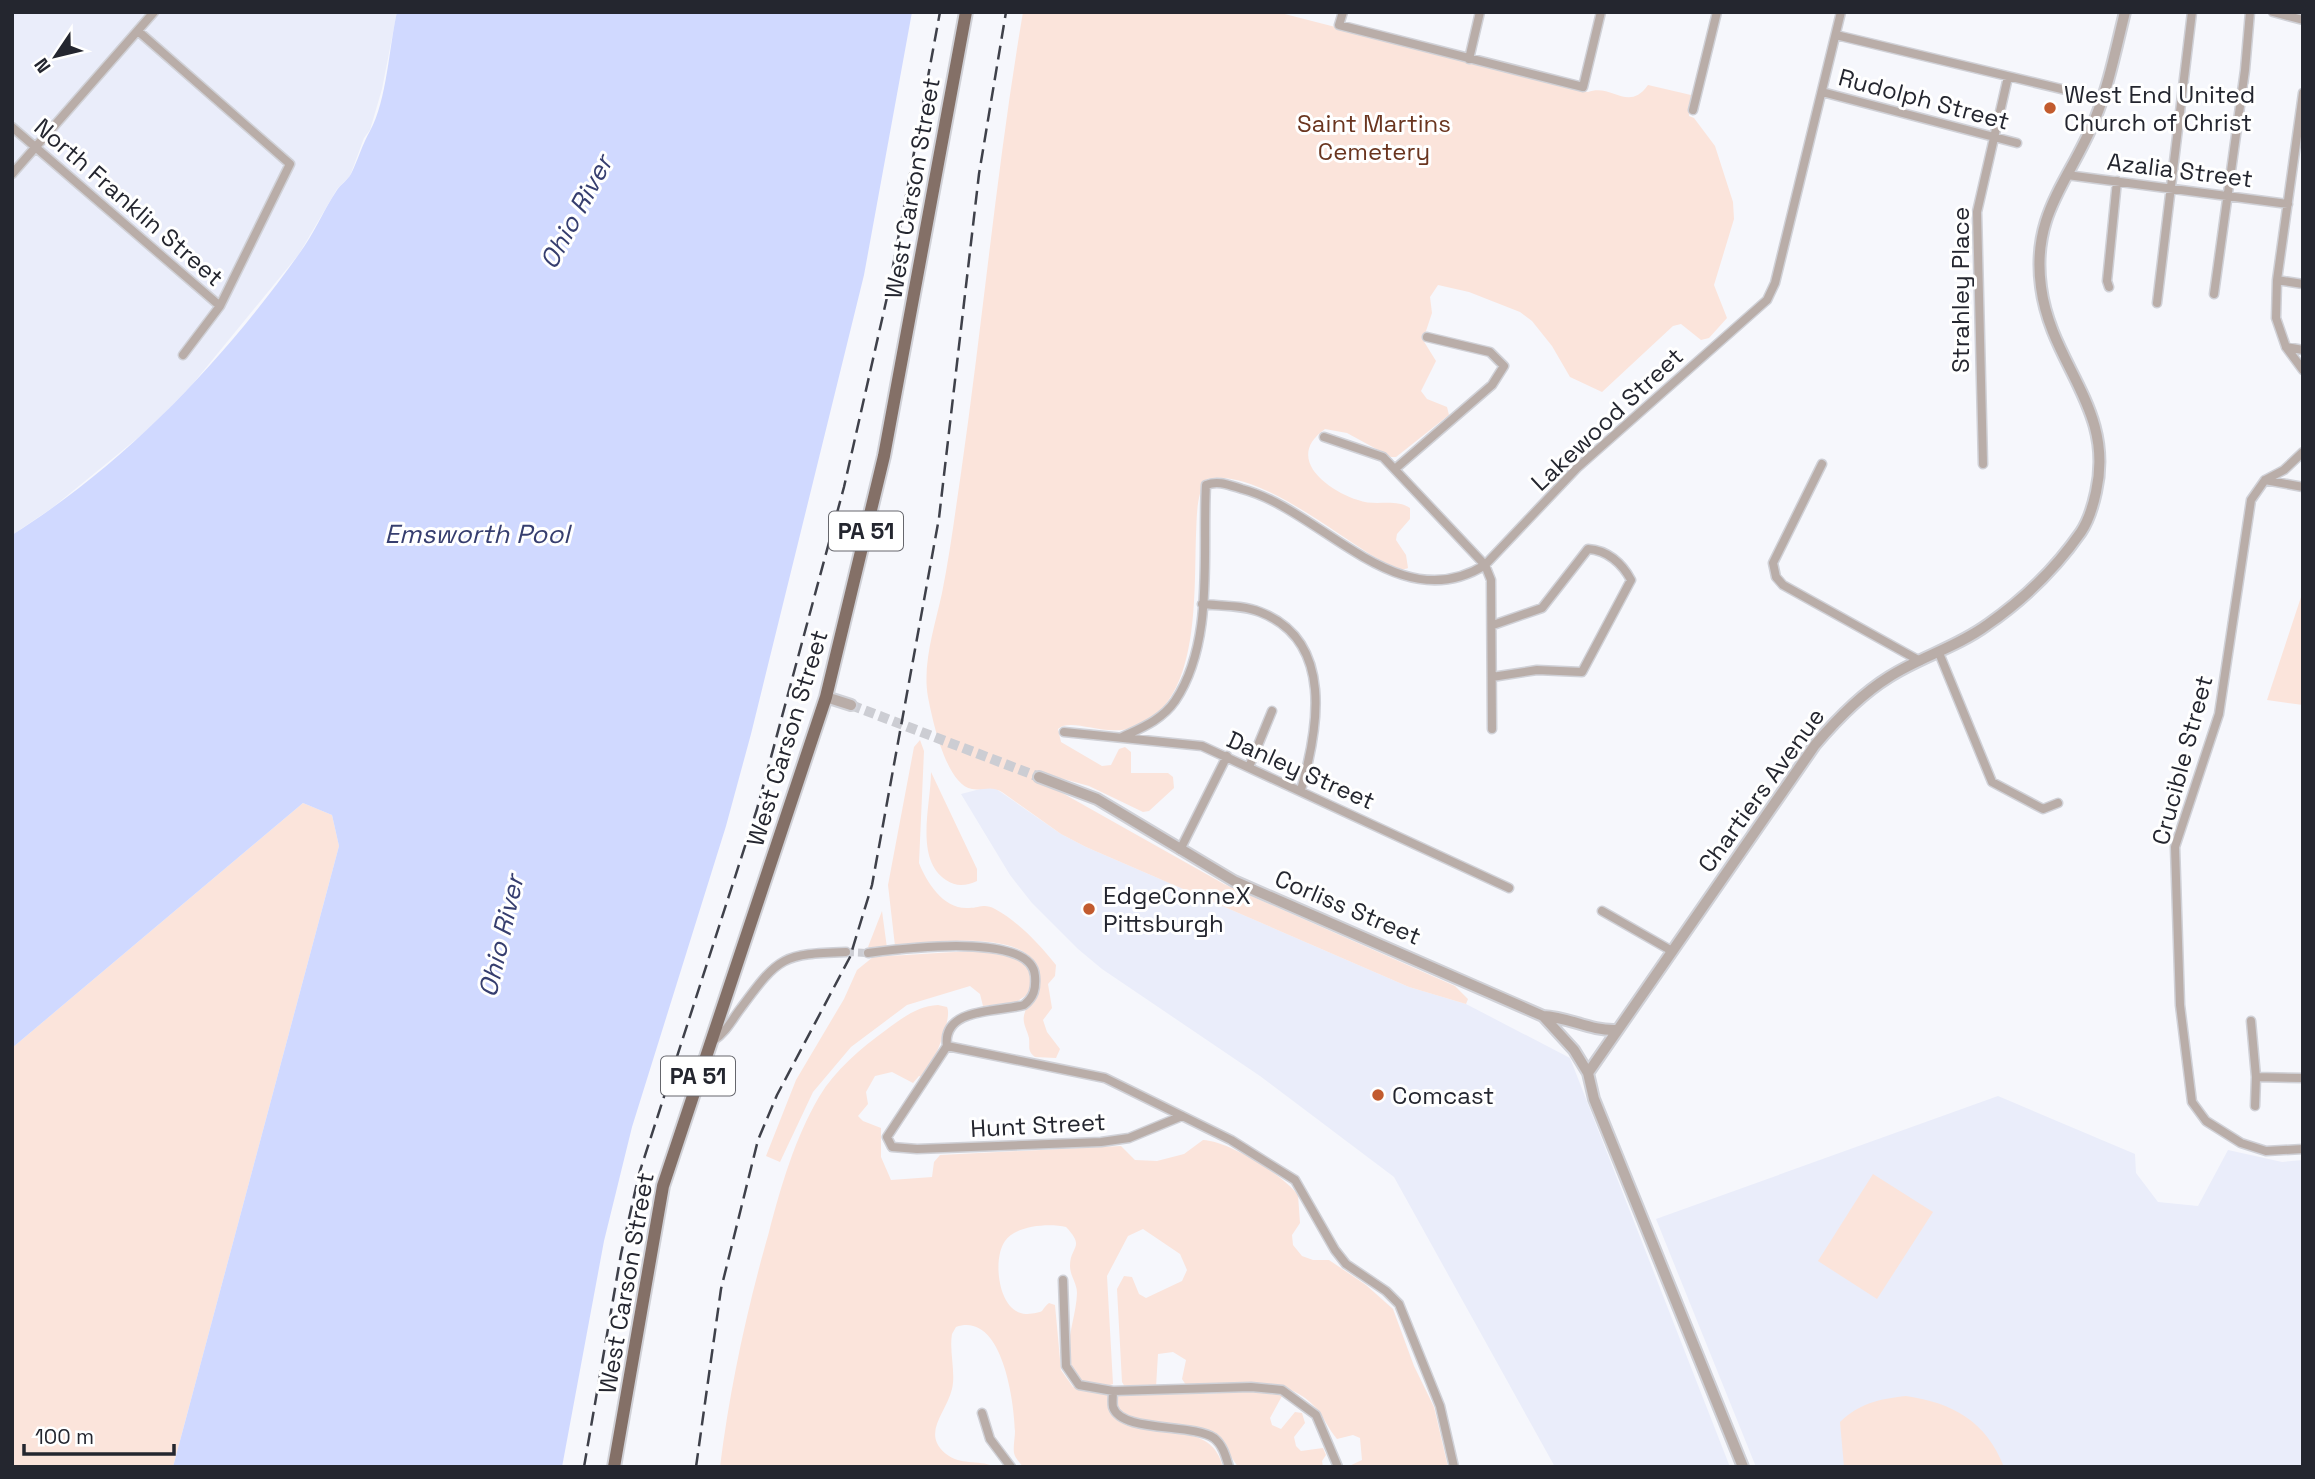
<svg xmlns="http://www.w3.org/2000/svg" width="2315" height="1479" viewBox="0 0 2315 1479" font-family="'Space Grotesk',sans-serif">
  <style>
    .built { fill: #eaedfa }
    .green { fill: #fbe4db }
    .water { fill: #d0d9ff }
    .lines { fill: none; stroke-linecap: round; stroke-linejoin: round }
    .minor-tunnel { stroke: #cccdd3; stroke-width: 8; stroke-dasharray: 8 4; stroke-linecap: butt }
    .tertiary-tunnel { stroke: #cccdd3; stroke-width: 10; stroke-dasharray: 10 5; stroke-linecap: butt }
    .minor-casing { stroke: #d0d1d7; stroke-width: 11 }
    .tertiary-casing { stroke: #d0d1d7; stroke-width: 14 }
    .primary-casing { stroke: #d0d1d7; stroke-width: 16 }
    .minor { stroke: #b9ada8; stroke-width: 8 }
    .tertiary { stroke: #b9ada8; stroke-width: 10 }
    .primary { stroke: #847067; stroke-width: 12 }
    .rail { stroke: #3f414a; stroke-width: 2.5; stroke-dasharray: 14 7; stroke-linecap: butt }
    .poi-dot { fill: #c25b2e; stroke: #fff; stroke-width: 2.5 }
    .labels { text-anchor: middle; dominant-baseline: central; stroke-width: 6; stroke-linejoin: round; paint-order: stroke }
    .shield { fill: #fff; stroke: #66676d; stroke-width: 2 }
    .shield-label { font-size: 23px; font-weight: bold; fill: #24262f }
    .poi-label { font-size: 24px; fill: #24262f; stroke: #fff; text-anchor: start }
    .street-label { font-size: 24px; fill: #24262f; stroke: #fff }
    .park-label { font-size: 24px; fill: #6a351f; stroke: #fff }
    .water-label { font-size: 26px; font-style: italic; fill: #363e6f; stroke: #fff }
  </style>
  <rect width="100%" height="100%" fill="#f6f7fc"/>
  <!-- built -->
  <path class="built" d="M12 12H397L382 89 370 130 364 138 350 176 337 189 299 254 191 386 150 428 52 508 12 535Z
    M992 786 1061 834 1086 847 1409 987 1466 1004 1570 1058 1730 1467H1555L1394 1177 1260 1076 1102 969 1078 949 1032 903 1010 875 961 794Z
    M1998 1096 2135 1154 2136 1173 2158 1202 2198 1206 2228 1150 2282 1162 2303 1160V1467H1756L1656 1219Z"/>
  <!-- green -->
  <path class="green" d="M1023 12H1277L1588 92C1612 83 1628 113 1648 85L1691 95 1689 116 1694 118 1715 146 1733 202 1734 219 1714 285 1727 318 1709 338 1701 340 1681 324 1673 326 1602 392 1570 377 1552 346 1532 321 1520 312 1469 292 1438 285 1430 297 1432 313 1423 340 1436 361 1421 391 1427 399 1447 407 1449 415 1396 457H1391L1347 433 1325 429C1284 458 1327 490 1358 500 1375 507 1395 498 1410 508V519L1397 534 1396 540 1406 555 1408 568C1386 582 1270 464 1207 479 1196 493 1197 517 1196 535 1194 588 1199 674 1158 713 1119 750 1076 714 1058 729L1061 742 1102 766 1111 765 1119 749 1125 747 1131 752V773H1168L1173 777 1174 788 1149 811 1143 812 1089 786 1042 773 1041 781 1224 884 1455 986 1468 999 1466 1004 1409 987 1086 847 1061 834 1002 792C990 785 984 791 972 789 946 785 932 718 928 697 922 663 935 626 942 593 950 554 955 513 961 473 983 320 997 165 1023 12Z
    M2303 591V705L2267 700Z
    M920 740 924 751 919 863C927 883 944 910 969 908 980 908 984 903 995 909 1019 922 1039 944 1056 965L1055 976 1048 984 1052 1008 1043 1020 1047 1032 1060 1049 1056 1058 1035 1057C1027 1051 1030 1047 1029 1038 1027 1029 1021 1022 1025 1012 1029 999 1039 995 1039 978 1038 925 928 943 895 946L888 885 914 747Z
    M931 772 977 869V881C966 886 956 887 946 880 914 859 931 805 931 772Z
    M303 803 332 815 339 846 173 1467H12V1048Z
    M882 911 887 948 871 949 868 947Z
    M938 953C966 952 1017 944 1032 975L1030 993 1016 1002 983 1006 980 994 970 986 907 1005 851 1047 813 1092 780 1162 766 1156 796 1080 844 999 857 970 873 957Z
    M938 1005 947 1007C953 1020 932 1064 924 1078L919 1076 913 1083 892 1072 875 1076 866 1092 868 1104 858 1116 863 1121 881 1128V1157L891 1180 932 1177 934 1162 940 1155 1121 1146 1135 1160 1157 1161 1184 1154 1203 1140C1229 1141 1283 1175 1298 1195L1300 1223 1292 1235 1293 1245 1302 1256 1313 1260H1329L1366 1285 1393 1309 1414 1366 1434 1407 1448 1467H1347L1362 1460 1360 1438 1353 1435 1337 1439C1328 1429 1324 1416 1315 1407 1283 1372 1231 1385 1188 1388L1182 1379 1186 1360 1173 1352 1158 1354 1156 1387H1125L1122 1382 1117 1289 1124 1276 1132 1277 1139 1294 1146 1298 1182 1281 1187 1270 1180 1254 1143 1229 1128 1236 1107 1276 1113 1384 1105 1387 1081 1382C1057 1355 1076 1324 1077 1293 1077 1283 1070 1276 1070 1266 1070 1246 1086 1248 1066 1227 1050 1223 1016 1225 1005 1241 992 1259 998 1313 1026 1314 1030 1314 1039 1313 1042 1311 1044 1308 1046 1305 1049 1303L1055 1305 1061 1370 1073 1387 1110 1394V1408C1120 1414 1129 1422 1139 1426 1171 1439 1212 1424 1223 1467H1023C1020 1463 1015 1458 1014 1453 1013 1446 1015 1438 1015 1431 1014 1400 1002 1311 956 1327L952 1334C949 1352 956 1372 952 1389 946 1414 919 1435 949 1456 962 1465 982 1460 996 1467H720C730 1387 747 1309 769 1232 781 1186 795 1138 819 1097 835 1070 861 1048 886 1030 902 1018 918 1006 938 1005Z
    M1873 1174 1933 1212 1877 1299 1818 1261Z
    M1252 1390 1280 1392 1282 1396 1270 1418 1272 1425 1281 1429 1295 1412 1302 1413 1305 1423 1294 1437 1296 1446 1301 1451 1323 1448 1326 1455 1322 1461 1323 1467H1238L1218 1437 1123 1415 1115 1404 1116 1393 1208 1394Z
    M1906 1396C1953 1403 1986 1421 2004 1467H1844L1840 1422C1860 1403 1879 1399 1906 1396Z"/>
  <!-- water -->
  <path class="water" d="M397 12H912L864 275 751 734 726 826 632 1127 604 1241 562 1467H173L339 846 332 815 303 803 12 1048V535C125 464 222 362 299 254 314 234 323 211 337 190 341 184 347 181 351 174 358 160 362 145 370 131 387 100 389 47 397 12Z"/>
  <g class="lines">
    <!-- minor-tunnel -->
    <path class="minor-tunnel" d="M846 952 868 953"/>
    <!-- tertiary-tunnel -->
    <path class="tertiary-tunnel" d="M851 705 1039 777"/>
    <defs>
      <path id="minor" d="M1343 12 1339 25 1583 87 1601 12
        M2273 12 2303 20
        M138 31 290 164 220 306 183 355
        M1836 35 2103 99
        M1469 59 1480 12
        M1822 92 2017 143
        M2303 93 2277 280 2276 318 2286 347 2303 370
        M1693 110 1717 12
        M12 127 220 306
        M12 174 154 12
        M2067 175 2288 204
        M2277 280 2303 284
        M2109 287 2107 281 2117 181
        M2214 294 2245 70 2250 12
        M2157 303 2192 12
        M2286 347 2303 350
        M1324 437 1383 457 1485 565 1491 580 1492 729
        M2303 452 2284 470 2265 480 2251 500 2219 714 2175 847 2180 1005 2192 1102 2206 1121 2241 1143 2266 1151 2303 1149
        M1822 464 1773 563 1776 577 1783 585 1920 661
        M1983 464 1977 212 2008 77
        M1395 469 1492 385 1504 366 1490 352 1427 337
        M2265 480 2303 487
        M1202 604C1221 606 1243 605 1260 612 1335 641 1318 730 1301 790
        M1939 653 1992 782 2043 809 2058 803
        M1492 677 1537 670 1582 672 1631 580C1622 563 1607 550 1588 549L1542 608 1493 625
        M1064 732 1202 746 1509 888
        M1122 737C1141 728 1162 720 1175 701 1215 641 1202 554 1206 485 1218 480 1229 485 1242 489 1322 510 1398 620 1485 565L1577 468 1767 300 1775 283 1841 12
        M1249 767 1272 711
        M1180 850 1227 756
        M1602 911 1672 951
        M868 953C899 949 1032 931 1035 976 1036 989 1034 997 1024 1005 999 1012 942 1007 947 1046L1105 1078 1231 1140 1295 1180 1335 1250 1346 1264 1386 1291 1399 1304 1440 1406 1454 1467
        M2251 1021 2256 1077
        M713 1041C727 1031 731 1021 741 1008 779 956 783 954 846 952
        M947 1046 887 1137 892 1147 917 1149 1101 1142 1129 1138 1182 1116
        M2255 1106 2256 1077 2303 1078
        M1063 1280 1066 1366 1079 1385 1113 1391 1251 1387 1282 1390 1316 1415 1338 1467
        M1113 1391C1113 1395 1112 1403 1113 1407 1121 1433 1193 1423 1214 1438 1223 1445 1226 1457 1229 1467
        M982 1413 990 1439 1011 1467"/>
      <path id="tertiary" d="M826 697 851 705
        M1039 777 1097 799 1234 881 1543 1016 1574 1050 1588 1073
        M1543 1016C1569 1017 1590 1031 1616 1030
        M1743 1467 1594 1099 1588 1073 1815 745C1837 719 1860 695 1889 677 1920 657 1957 647 1987 625 2023 600 2056 568 2081 532 2089 520 2093 506 2096 492 2115 408 2051 365 2041 287 2031 213 2070 181 2095 119 2109 85 2116 48 2125 12"/>
      <path id="primary" d="M614 1467 663 1186 826 697 884 456 966 12"/>
    </defs>
    <!-- minor casing -->
    <use href="#minor" class="minor-casing"/>
    <!-- tertiary casing -->
    <use href="#tertiary" class="tertiary-casing"/>
    <!-- primary casing -->
    <use href="#primary" class="primary-casing"/>
    <!-- minor -->
    <use href="#minor" class="minor"/>
    <!-- tertiary -->
    <use href="#tertiary" class="tertiary"/>
    <!-- primary -->
    <use href="#primary" class="primary"/>
    <!-- rail -->
    <path class="rail" d="M584 1467 621 1254 639 1174 757 809 844 487 888 293 940 12
      M696 1467 721 1289 758 1140 777 1095 850 957 872 885 939 518 979 174 1006 12"/>
  </g>
  <!-- markers -->
  <g class="poi-dot">
    <circle cx="2050" cy="108" r="7"/>
    <circle cx="1089" cy="909" r="7"/>
    <circle cx="1378" cy="1095" r="7"/>
  </g>
  <g class="labels">
    <!-- shield labels -->
    <g class="shield">
      <rect x="829" y="511.5" width="74" height="39" rx="5"/>
      <rect x="661" y="1056.5" width="74" height="39" rx="5"/>
    </g>
    <g class="shield-label">
      <text x="866" y="531">PA 51</text>
      <text x="698" y="1076">PA 51</text>
    </g>
    <!-- poi labels -->
    <g class="poi-label">
      <text x="2064" y="94">West End United<tspan x="2064" dy="28">Church of Christ</tspan></text>
      <text x="1103" y="895">EdgeConneX<tspan x="1103" dy="28">Pittsburgh</tspan></text>
      <text x="1392" y="1095">Comcast</text>
    </g>
    <!-- street labels -->
    <g class="street-label">
      <text transform="translate(1924 99) rotate(15)">Rudolph Street</text>
      <text transform="translate(2180 170) rotate(7)">Azalia Street</text>
      <text transform="translate(912 188) rotate(-80)">West Carson Street</text>
      <text transform="translate(129 202) rotate(41)">North Franklin Street</text>
      <text transform="translate(1960 290) rotate(-90)">Strahley Place</text>
      <text transform="translate(1607 419) rotate(-43)">Lakewood Street</text>
      <text transform="translate(787 738) rotate(-73)">West Carson Street</text>
      <text transform="translate(2182 760) rotate(-75)">Crucible Street</text>
      <text transform="translate(1301 770) rotate(24)">Danley Street</text>
      <text transform="translate(1761 790) rotate(-54)">Chartiers Avenue</text>
      <text transform="translate(1348 907) rotate(23)">Corliss Street</text>
      <text transform="translate(1038 1125) rotate(-3)">Hunt Street</text>
      <text transform="translate(626 1283) rotate(-80)">West Carson Street</text>
    </g>
    <!-- park labels -->
    <g class="park-label">
      <text x="1374" y="123">Saint Martins<tspan x="1374" dy="28">Cemetery</tspan></text>
    </g>
    <!-- water labels -->
    <g class="water-label">
      <text transform="translate(576 212) rotate(-62)">Ohio River</text>
      <text x="477" y="534">Emsworth Pool</text>
      <text transform="translate(501 936) rotate(-77)">Ohio River</text>
    </g>
  </g>
  <!-- border -->
  <rect width="2315" height="1479" fill="none" stroke="#24262f" stroke-width="28"/>
  <!-- north arrow -->
  <g transform="translate(56 56) rotate(235)" stroke="#ffffff" stroke-width="5" paint-order="stroke">
  <path d="M0-5L12 26L0 18L-12 26Z" fill="#24262f"/>
  <text y="-10" font-size="19" font-weight="bold" text-anchor="middle" fill="#24262f">N</text>
  </g>
  <!-- scale -->
  <path d="M24 1444v10h150v-10" fill="none" stroke="#24262f" stroke-width="3.5"/>
  <text x="35" y="1444" font-size="21" fill="#24262f" stroke="#ffffff" stroke-width="5" paint-order="stroke">100 m</text>
</svg>
